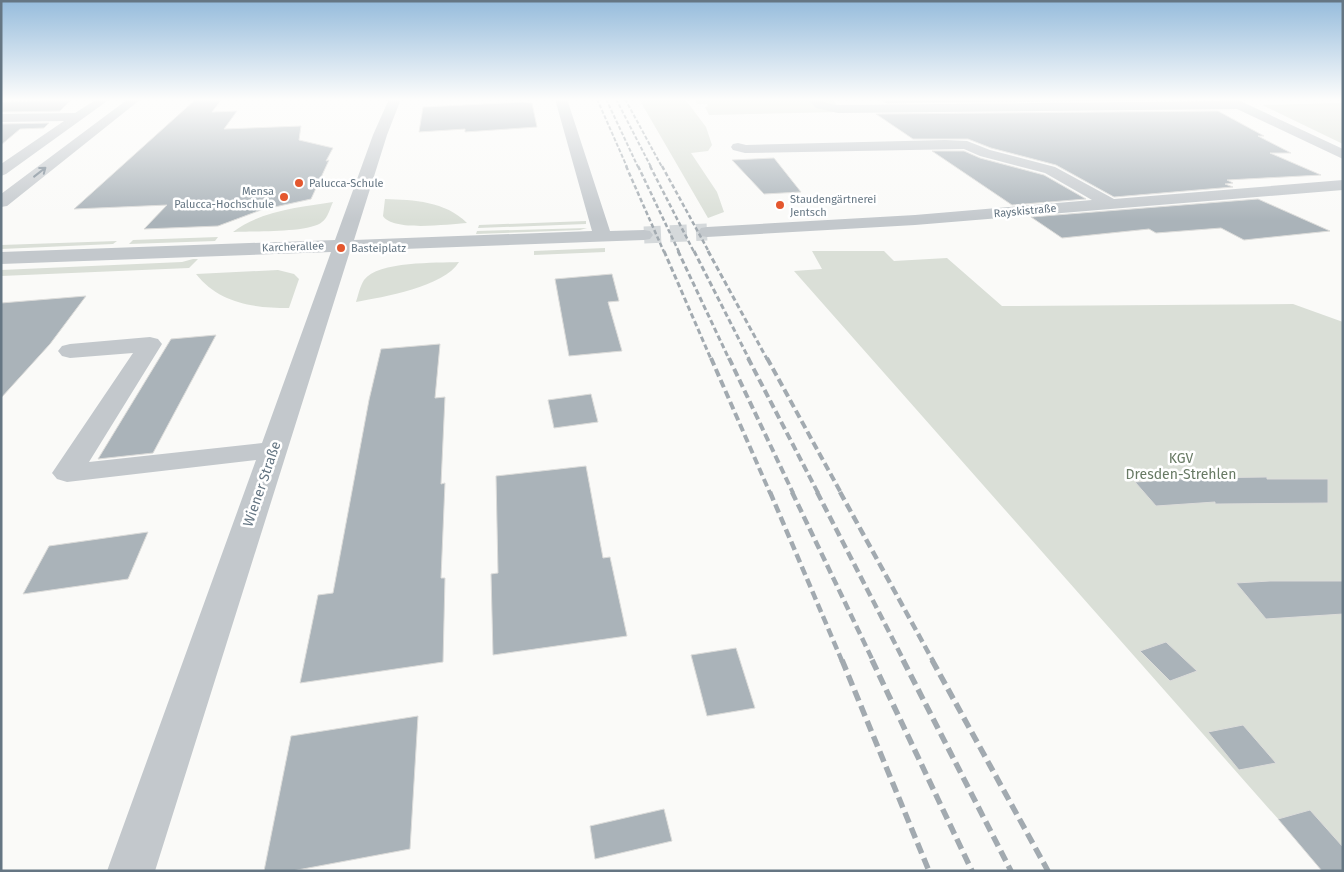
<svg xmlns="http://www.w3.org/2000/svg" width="1344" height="872" viewBox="0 0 1344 872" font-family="'Fira Sans',sans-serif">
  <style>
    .green { fill: #dadfd7 }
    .building { fill: #aab3b9; stroke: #dcdcda }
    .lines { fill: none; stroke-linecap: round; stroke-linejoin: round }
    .minor-tunnel { stroke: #d5d9db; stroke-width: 17; stroke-dasharray: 17 9; stroke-linecap: butt }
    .minor { fill: #c3c8cc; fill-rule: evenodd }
    .rail-far5 { stroke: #a2aab0; stroke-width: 2; stroke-dasharray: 4 2; stroke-linecap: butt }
    .rail-far4 { stroke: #a2aab0; stroke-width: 2.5; stroke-dasharray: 4.5 2.5; stroke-linecap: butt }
    .rail-far3 { stroke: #a2aab0; stroke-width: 3; stroke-dasharray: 5.5 3; stroke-linecap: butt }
    .rail-far2 { stroke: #a2aab0; stroke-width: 4; stroke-dasharray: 8 4; stroke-linecap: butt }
    .rail-far1 { stroke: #a2aab0; stroke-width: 4.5; stroke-dasharray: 9 4.5; stroke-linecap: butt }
    .rail { stroke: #a2aab0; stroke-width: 5.5; stroke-dasharray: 11 5.5; stroke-linecap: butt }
    .oneway { stroke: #6a7a87 }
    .poi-dot { fill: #e4572e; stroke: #fff; stroke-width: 2 }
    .labels { text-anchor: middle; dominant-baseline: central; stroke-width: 5; stroke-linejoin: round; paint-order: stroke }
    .far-poi-label { font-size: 11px; fill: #657683; stroke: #fff; text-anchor: start }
    .far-street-label { font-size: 11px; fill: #657683; stroke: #fff }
    .park-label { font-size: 14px; fill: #687a64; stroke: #fff }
    .street-label { font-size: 14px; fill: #657683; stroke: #fff }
  </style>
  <rect width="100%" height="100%" fill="#fafaf8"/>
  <!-- green -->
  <path class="green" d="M639 99H685L706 127 712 145 708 151 691 153 717 192 724 212 708 218Z
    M694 99H833L841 112 709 115 705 107 708 106 707 104H698Z
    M1343 103V144L1262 105Z
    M385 199C414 200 445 201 467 223 449 224 393 232 383 216Z
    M333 202C330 208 328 218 322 222 310 233 251 231 233 232 260 211 300 207 333 202Z
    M586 221V224L478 228 479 225Z
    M587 228 580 230 476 234 477 231Z
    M218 237 215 241 129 244 133 240Z
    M117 241 113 244 1 249V245Z
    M605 248V252L534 255V251Z
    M812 251H884L894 261 947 258 1002 306 1293 304 1343 322V871H1324L794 271 822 269Z
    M193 259H198L189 268 1 276V270L182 262Z
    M459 262C444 287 383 297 356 302 358 296 360 286 364 280 378 261 437 263 459 262Z
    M278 270 294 274 299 279 289 308C253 308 219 303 196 274Z"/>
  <!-- building -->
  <path class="building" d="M196 99H222L212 112 237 111 224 129 301 126 299 140 333 148 326 161 329 160 311 199 261 210 218 226 144 229 167 205 74 209Z
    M881 99H1156L1158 100 886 103Z
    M71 100 60 111 1 112V102Z
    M523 102 532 103 537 127 465 132V129L419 132 423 107Z
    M1218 111 1264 136H1258L1291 153H1270L1321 175 1227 180 1233 183 1225 184 1233 187 1114 197 1056 165 991 148 968 139H913L876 114Z
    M49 123 44 128 20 129 1 145V124Z
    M932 151H964L980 158 1044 175 1086 199 1012 205Z
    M774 158 801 192 764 194 732 160Z
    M1258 199 1330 231 1244 240 1221 228 1156 233 1149 229 1062 238 1031 217Z
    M612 274 619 301 608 302 622 351 569 356 555 279Z
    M86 296 50 344 1 398V303Z
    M216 335 153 453 98 459 171 339Z
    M440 344 435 398 445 397 441 484 445 483 441 578H445L443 662 300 683 318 595 333 593 369 400 381 349Z
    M591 394 598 422 554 428 548 400Z
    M586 466 603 558 610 557 627 636 493 655 491 574 498 573 496 476Z
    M1267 477V479H1328V503L1217 504H1215V502L1156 506 1135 482 1195 478Z
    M148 532 128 579 23 594 49 546Z
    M1270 581H1343V614L1266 619 1236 583Z
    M1166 642 1197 671 1170 681 1140 651Z
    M736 648 755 708 707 716 691 655Z
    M418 716 410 849 292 871H264L291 736Z
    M1243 725 1276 763 1239 770 1208 732Z
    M664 809 672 841 595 859 590 826Z
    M1310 810 1343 847V871H1322L1278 819Z"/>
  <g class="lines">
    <!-- minor-tunnel -->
    <path class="minor-tunnel" d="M644 235 707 232"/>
    <!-- minor -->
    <path class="minor" d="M97 99H110L6 174 1 176V164L64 121 1 122V114L75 113Z
      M128 99H141L7 206 1 207V194Z
      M389 99H401L387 135 354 240 592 231 555 99H567L610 231 644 230 650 231 653 235 650 239 644 240 350 251 155 871H107L256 460 67 482 57 479 52 473 133 353 70 358 62 356 58 351 62 346 70 344 150 337 158 339 162 344 89 462 262 443 331 252 1 264V252L335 240 373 135Z
      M807 99C818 98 826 104 838 105L1223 101 1221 99H1236L1343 149V159L1237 109 838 113 816 108Z
      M945 140 967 141 990 150 1055 167 1114 199 1343 180V190L915 225 707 237 701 236 698 232 701 228 707 227 915 215 1092 200 1045 173 980 156 964 149 745 153 733 150 731 147 733 144 738 143 746 145Z"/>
    <!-- rail-far5 -->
    <path class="rail-far5" d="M597 99 627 167
      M606 99 638 167
      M616 99 651 167
      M625 99 662 167"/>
    <!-- rail-far4 -->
    <path class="rail-far4" d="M626 166 664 252
      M638 166 679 252
      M650 166 694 252
      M662 166 709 252"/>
    <!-- rail-far3 -->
    <path class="rail-far3" d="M664 251 711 359
      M678 251 729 359
      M694 251 749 359
      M708 251 767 359"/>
    <!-- rail-far2 -->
    <path class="rail-far2" d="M711 358 770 493
      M729 358 793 493
      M748 358 818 493
      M767 358 841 493"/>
    <!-- rail-far1 -->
    <path class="rail-far1" d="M770 492 842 661
      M792 492 873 661
      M817 492 904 661
      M840 492 933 661"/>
    <!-- rail -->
    <path class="rail" d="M842 660 929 871
      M872 660 972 871
      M903 660 1011 871
      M932 660 1048 871"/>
  </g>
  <!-- one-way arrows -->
  <defs><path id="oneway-shaft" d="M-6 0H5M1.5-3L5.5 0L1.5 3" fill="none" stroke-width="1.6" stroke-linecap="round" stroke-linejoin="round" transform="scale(1.25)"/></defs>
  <use class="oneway" href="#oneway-shaft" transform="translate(40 172) rotate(-38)"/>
  <!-- sky -->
  <linearGradient id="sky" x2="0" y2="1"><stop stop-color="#96bcdc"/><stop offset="0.45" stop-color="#fdfdfc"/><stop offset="1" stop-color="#fdfdfc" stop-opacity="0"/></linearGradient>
  <rect width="1344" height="221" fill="url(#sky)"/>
  <!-- markers -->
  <g class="poi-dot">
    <circle cx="299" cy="183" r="5"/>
    <circle cx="284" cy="197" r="5"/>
    <circle cx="780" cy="205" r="5"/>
    <circle cx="341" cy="248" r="5"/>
  </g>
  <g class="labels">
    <!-- far-poi labels -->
    <g class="far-poi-label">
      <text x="309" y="183">Palucca-Schule</text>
      <text x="274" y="191" text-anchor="end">Mensa<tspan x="274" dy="13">Palucca-Hochschule</tspan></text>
      <text x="790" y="199">Staudengärtnerei<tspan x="790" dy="13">Jentsch</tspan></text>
      <text x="351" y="248">Basteiplatz</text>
    </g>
    <!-- far-street labels -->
    <g class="far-street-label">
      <text transform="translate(1025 211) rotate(-5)">Rayskistraße</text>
      <text transform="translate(293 247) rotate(-2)">Karcherallee</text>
    </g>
    <!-- park labels -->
    <g class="park-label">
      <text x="1181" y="458">KGV<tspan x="1181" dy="16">Dresden-Strehlen</tspan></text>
    </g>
    <!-- street labels -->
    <g class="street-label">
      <text transform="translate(262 484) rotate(-71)">Wiener Straße</text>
    </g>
  </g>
  <!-- border -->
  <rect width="1344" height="872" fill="none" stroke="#657683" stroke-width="5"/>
</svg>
